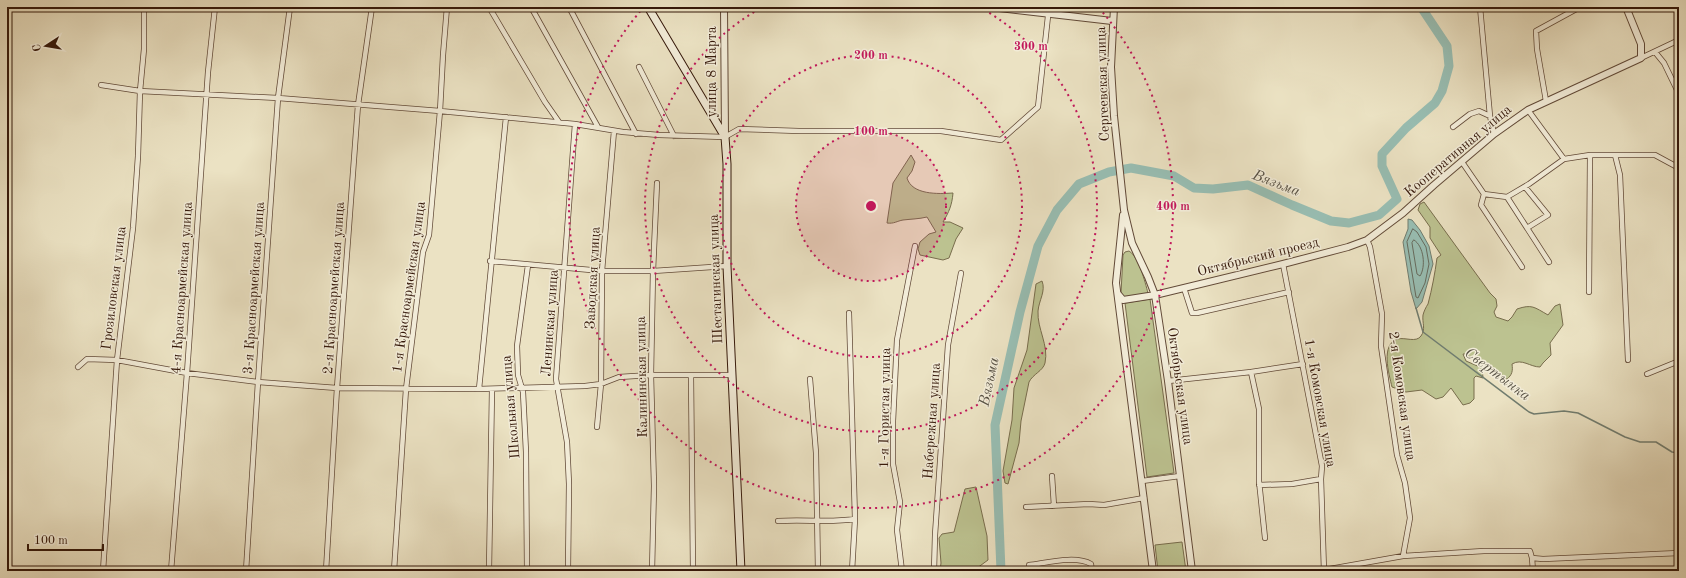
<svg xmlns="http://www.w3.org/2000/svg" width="1686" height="578" viewBox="0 0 1686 578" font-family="'Old Standard TT',serif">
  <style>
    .green { fill: #bcc290; stroke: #786d4d }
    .water { fill: #98beb3; stroke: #707c6f }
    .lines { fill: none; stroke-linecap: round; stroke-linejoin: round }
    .shore { stroke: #666b5e; stroke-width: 1 }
    .stream { stroke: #707c6f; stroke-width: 1.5 }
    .river { stroke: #98beb3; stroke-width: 9 }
    .minor-casing { stroke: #624a38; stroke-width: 6 }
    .tertiary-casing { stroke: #624a38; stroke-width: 8 }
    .secondary-casing { stroke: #35180a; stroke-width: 9 }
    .minor { stroke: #f2ecd8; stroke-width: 4.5 }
    .tertiary { stroke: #f2ecd8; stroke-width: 6 }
    .secondary { stroke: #f2ecd8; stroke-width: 7 }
    .ring { fill: none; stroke: #c2185b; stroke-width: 2; stroke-dasharray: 2 4 }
    .labels { text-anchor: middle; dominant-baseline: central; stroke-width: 3; stroke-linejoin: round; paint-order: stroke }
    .street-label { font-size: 14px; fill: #35180a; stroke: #f2ecd8 }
    .water-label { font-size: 15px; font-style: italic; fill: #585245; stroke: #f2ecd8 }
    .centre { fill: #c2185b; stroke: #f2ecd8; stroke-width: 2 }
    .ring-label { font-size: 12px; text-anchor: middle; font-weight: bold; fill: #c2185b; stroke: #f2ecd8; stroke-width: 3; stroke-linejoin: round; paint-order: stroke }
  </style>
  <rect width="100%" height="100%" fill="#ebe2c3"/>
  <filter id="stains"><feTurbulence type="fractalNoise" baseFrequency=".005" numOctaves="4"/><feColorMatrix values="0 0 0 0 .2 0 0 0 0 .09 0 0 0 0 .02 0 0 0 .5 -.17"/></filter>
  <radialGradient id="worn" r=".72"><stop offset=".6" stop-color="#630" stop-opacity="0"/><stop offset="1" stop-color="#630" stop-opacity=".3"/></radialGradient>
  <!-- green -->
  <path class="green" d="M911 155 915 162 912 171 907 178C912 195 938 194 953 193 952 205 949 212 943 222H950L963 228 956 239 949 258 943 260 920 255 918 249 920 242 929 234 936 232 927 217C919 219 911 219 903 220 897 221 894 224 887 223L893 183Z
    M1424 202 1490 293 1496 299 1497 306 1494 312 1496 317 1508 321 1512 317 1517 309C1532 304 1534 307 1548 315L1555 306 1560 304 1563 325 1550 343 1551 355 1543 363 1540 367C1530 367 1522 358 1512 364 1513 371 1512 375 1507 379H1504L1490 365 1478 363 1466 354H1463L1466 361 1482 368 1483 378 1476 376 1474 378V399L1470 403 1463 405 1451 388 1443 397 1436 399 1422 390 1406 392 1392 387C1389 374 1380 344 1398 339 1405 337 1416 343 1421 336 1426 329 1422 323 1423 315 1424 311 1426 307 1428 304 1432 289 1435 273 1437 258L1441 255 1430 238V227L1418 210 1420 204Z
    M1129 251C1139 257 1145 282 1148 293L1146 296 1123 297 1121 293 1123 255 1125 252Z
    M1042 281C1046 291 1039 300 1038 311 1037 329 1049 345 1045 363 1043 371 1033 374 1029 382L1021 421 1019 443 1008 484 1005 483 1003 471 1012 420 1014 388 1027 350 1036 284Z
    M1150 299 1174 473 1147 477 1125 303Z
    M976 487 987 536 988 560 973 571H940L941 563 939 538 942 534 954 532 965 489Z
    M1182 542 1186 571H1158L1155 545Z"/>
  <!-- water -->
  <path class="water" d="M1408 219 1412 220 1420 230 1429 246 1433 264 1422 302 1416 309 1411 292 1403 242 1408 229Z"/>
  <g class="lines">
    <!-- shore -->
    <path class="shore" d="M1413 229 1417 232 1426 247 1429 264 1425 283 1418 298 1416 297 1415 291 1407 242Z
      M1414 240C1424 246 1426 267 1420 276L1417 274 1412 243Z"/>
    <!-- stream -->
    <path class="stream" d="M1416 308 1423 332 1529 412 1534 414 1564 411 1578 413 1625 437 1640 442H1656L1672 452 1679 453"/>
    <!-- river -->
    <path class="river" d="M1001 571 995 425 1020 312 1038 246 1057 210 1079 184 1109 172 1131 168 1174 176 1194 188 1213 189 1248 185 1292 205 1331 221 1349 223 1379 215 1397 199 1382 166V154L1406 128 1435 103 1442 91 1449 66 1447 46 1421 7"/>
    <defs>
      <path id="minor" d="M489 7 545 102 559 122
        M531 7 598 127
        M569 7 636 134
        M1480 7 1490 116 1494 134
        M1655 52 1664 63 1679 94
        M1641 58 1679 40
        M639 67 674 136
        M101 85 140 91 278 98 440 111 575 124 623 132 659 135 725 137 739 129 799 131H941L1001 140 1038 107 1049 7
        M1546 101 1537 49 1536 31 1580 7
        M1528 110 1564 159
        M1453 127 1470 114 1479 111 1490 116
        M1615 155 1620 175 1628 360
        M1462 162 1484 194 1481 205 1522 267
        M1525 187 1548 215 1527 228
        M1484 194 1507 197 1529 184 1564 159 1590 155H1655L1679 168
        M1507 197 1549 262
        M1367 240 1370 247 1382 314 1381 346 1397 455 1405 483 1410 518 1403 556
        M490 261 602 271H653L727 266
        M1283 264 1322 466 1321 479 1324 571
        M1184 288 1192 313H1197L1289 292
        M1589 292 1590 155
        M849 313 855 519 852 571
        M78 367 87 359 117 360 187 373 258 382 337 388 479 389 585 386 601 384 619 377 651 375H732
        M1251 372 1259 409V481L1265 538
        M1647 374 1679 361
        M691 375 693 571
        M810 379 816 453 818 571
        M1168 381 1251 372 1303 364
        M479 389 506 117
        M597 427 601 384 602 271 614 131
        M1052 476 1054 506
        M1142 481 1180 476
        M1259 485 1292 484 1321 479
        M1026 507 1089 504 1104 505 1144 498
        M778 521C804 519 830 523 855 519
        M1532 558 1543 559 1679 553
        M1029 565C1046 563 1076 555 1091 564L1092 571
        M1324 570 1403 556 1484 551H1530L1532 558 1533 571
        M103 571 117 360 133 228 138 156 140 91 144 49V7
        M171 571 187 373 208 72 215 7
        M246 571 258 382 278 98 290 7
        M326 571 337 388 358 105 372 7
        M394 571 406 389 423 252 429 235 440 111 443 55 447 7
        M489 571 492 389
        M527 571 526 452 523 392 518 375 517 346 528 265
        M568 571 569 484 567 442 556 379 575 124
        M652 571 654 486 651 375 653 271 657 183
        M902 571 897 530 900 502 893 464V421L897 340 915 246
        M934 571 935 535 948 345 961 273"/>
      <path id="tertiary" d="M724 7 725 136
        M991 7 1112 21
        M1114 7 1111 67 1114 116 1124 210 1132 243 1148 277 1155 295 1168 381 1192 571
        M1123 215 1116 283 1153 571
        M1118 294 1123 300 1155 295 1283 264 1348 247 1367 240 1403 213 1434 185 1494 134 1528 110 1641 58V44L1626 7"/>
      <path id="secondary" d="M648 7 725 137 727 164V266L741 571"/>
    </defs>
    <!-- minor casing -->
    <use href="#minor" class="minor-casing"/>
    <!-- tertiary casing -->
    <use href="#tertiary" class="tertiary-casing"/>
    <!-- secondary casing -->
    <use href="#secondary" class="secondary-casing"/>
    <!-- minor -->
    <use href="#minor" class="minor"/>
    <!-- tertiary -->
    <use href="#tertiary" class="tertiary"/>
    <!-- secondary -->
    <use href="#secondary" class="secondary"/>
  </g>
  <!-- distance rings -->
  <circle cx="871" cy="206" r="75" fill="#c2185b" fill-opacity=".12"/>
  <g class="ring">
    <circle cx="871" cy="206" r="75"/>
    <circle cx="871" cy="206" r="151"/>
    <path d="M979 7A226 226 0 1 1 763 7"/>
    <path d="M1099 8A302 302 0 1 1 643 8"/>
  </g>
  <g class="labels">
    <!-- street labels -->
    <g class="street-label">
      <text transform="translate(712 72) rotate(-90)">улица 8 Марта</text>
      <text transform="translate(1103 84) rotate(-92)">Сергеевская улица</text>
      <text transform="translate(1458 151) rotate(-40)">Кооперативная улица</text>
      <text transform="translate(1258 257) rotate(-14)">Октябрьский проезд</text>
      <text transform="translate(593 278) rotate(-87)">Заводская улица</text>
      <text transform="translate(716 279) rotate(-92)">Шестагинская улица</text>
      <text transform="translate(409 287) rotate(-82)">1-я Красноармейская улица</text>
      <text transform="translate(114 288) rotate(-83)">Грозиловская улица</text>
      <text transform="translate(182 288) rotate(-86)">4-я Красноармейская улица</text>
      <text transform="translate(254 288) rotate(-86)">3-я Красноармейская улица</text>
      <text transform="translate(334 288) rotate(-86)">2-я Красноармейская улица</text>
      <text transform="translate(550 323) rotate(-86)">Ленинская улица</text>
      <text transform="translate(642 377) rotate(-91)">Калининская улица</text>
      <text transform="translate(1180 386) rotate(82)">Октябрьская улица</text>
      <text transform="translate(1402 396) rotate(82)">2-я Комовская улица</text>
      <text transform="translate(1320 403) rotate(80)">1-я Комовская улица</text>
      <text transform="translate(511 407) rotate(-95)">Школьная улица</text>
      <text transform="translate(885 408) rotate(-89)">1-я Гористая улица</text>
      <text transform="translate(932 421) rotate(-86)">Набережная улица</text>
    </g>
    <!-- water labels -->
    <g class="water-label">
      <text transform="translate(1276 184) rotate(21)">Вязьма</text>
      <text transform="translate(1497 375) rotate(37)">Свертынка</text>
      <text transform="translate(990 382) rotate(-78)">Вязьма</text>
    </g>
  </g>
  <circle cx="871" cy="206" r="6" class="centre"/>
  <g class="ring-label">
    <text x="1031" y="50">300 m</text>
    <text x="871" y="59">200 m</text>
    <text x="871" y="135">100 m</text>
    <text x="1173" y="210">400 m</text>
  </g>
  <!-- margin -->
  <rect width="1686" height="578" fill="none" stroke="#ebe2c3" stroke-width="24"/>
  <rect x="8" y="8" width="1670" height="562" fill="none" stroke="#35180a" stroke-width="2"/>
  <rect x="12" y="12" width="1662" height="554" fill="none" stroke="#35180a"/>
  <!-- north arrow -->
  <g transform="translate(46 46) rotate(258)" stroke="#f2ecd8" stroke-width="3" paint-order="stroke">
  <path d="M0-3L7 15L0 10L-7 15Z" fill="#35180a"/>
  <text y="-6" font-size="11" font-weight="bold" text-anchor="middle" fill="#35180a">С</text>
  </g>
  <!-- scale -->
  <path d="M28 544v6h75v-6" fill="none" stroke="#35180a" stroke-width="2"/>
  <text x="34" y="544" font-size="12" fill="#35180a" stroke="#f2ecd8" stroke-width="3" paint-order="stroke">100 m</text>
  <rect width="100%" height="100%" filter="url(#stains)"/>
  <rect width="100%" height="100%" fill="url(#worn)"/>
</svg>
